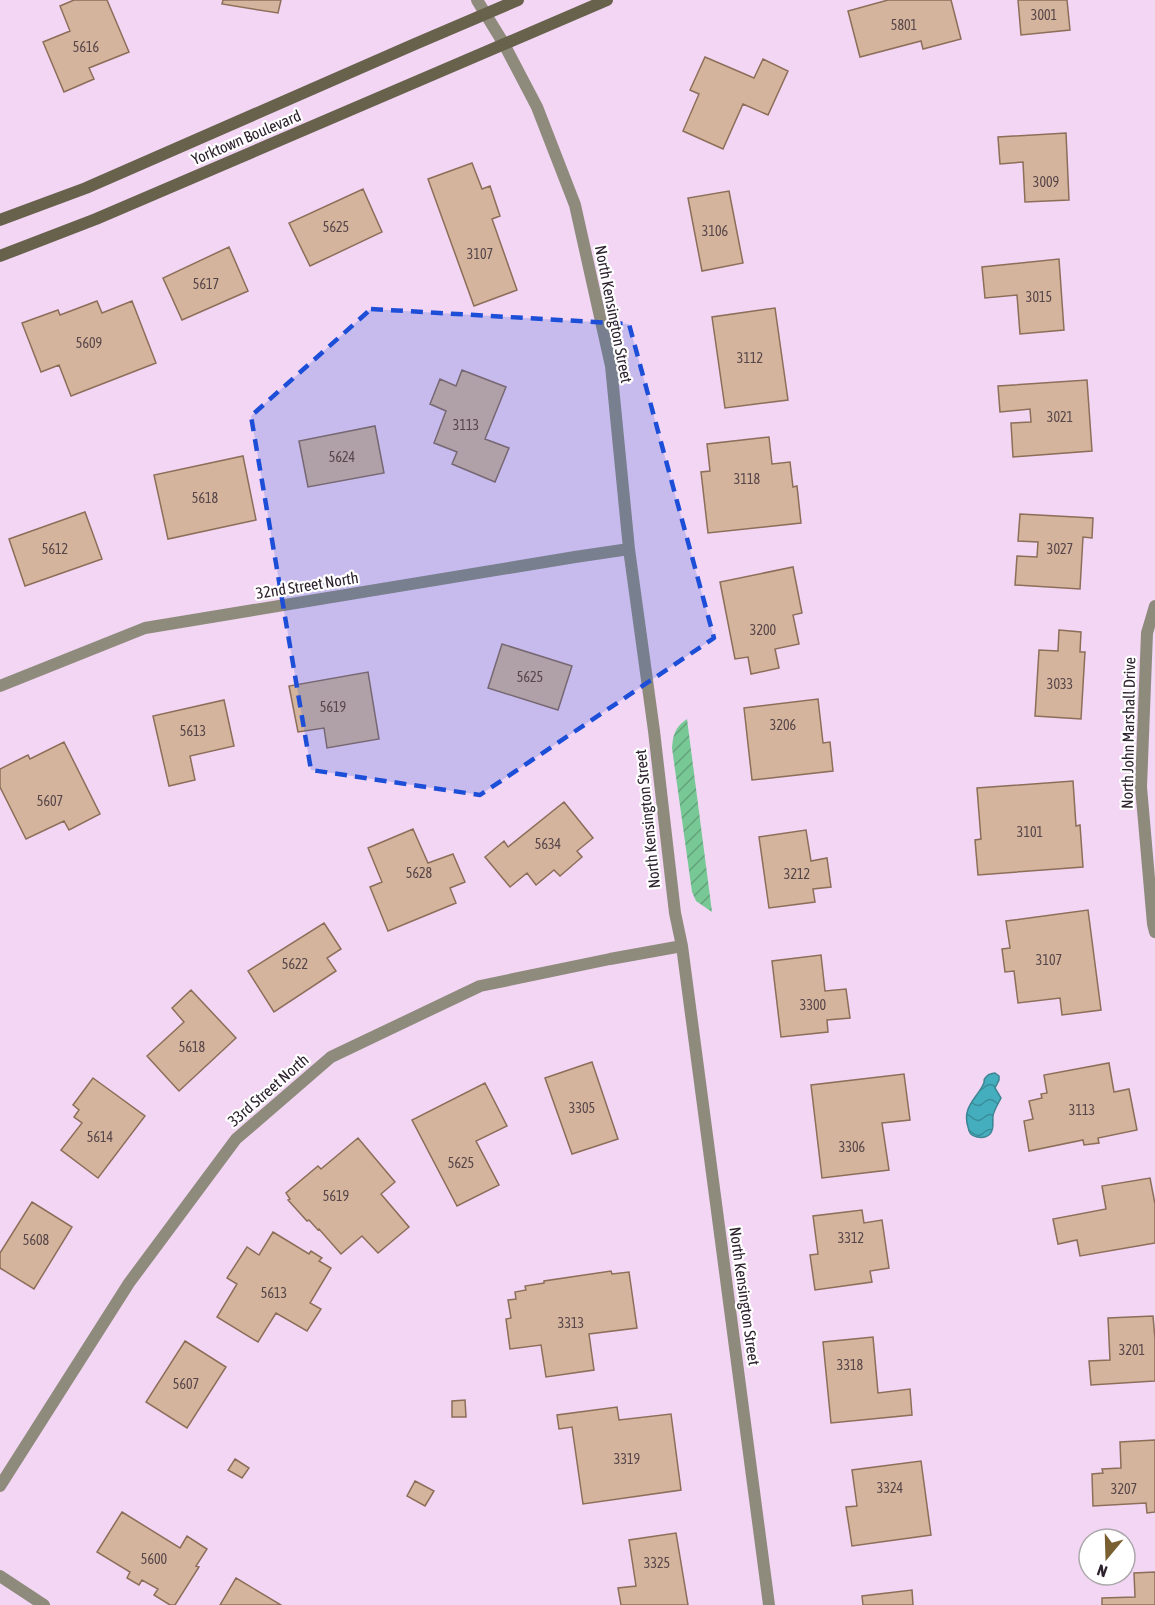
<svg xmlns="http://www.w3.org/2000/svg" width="1155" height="1605" viewBox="0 0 1155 1605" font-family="'Asap Condensed',sans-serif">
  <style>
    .garden { fill: url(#garden-furrows) }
    .water { fill: url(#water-waves); stroke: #3e8492; stroke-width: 1.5 }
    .building { fill: #d5b49d; stroke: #8c6e59; stroke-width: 1.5 }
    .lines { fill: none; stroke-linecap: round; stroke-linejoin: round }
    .street { stroke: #8f8b7c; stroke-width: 12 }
    .secondary { stroke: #68624d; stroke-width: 12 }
    .marked { fill: #1d4ed8; fill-opacity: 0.2; stroke: #1d4ed8; stroke-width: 4.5; stroke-dasharray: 12 8; stroke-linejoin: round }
    .labels { text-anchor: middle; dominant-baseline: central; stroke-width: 4.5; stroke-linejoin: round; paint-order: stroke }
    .number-label { font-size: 14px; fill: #574649 }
    .street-label { font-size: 16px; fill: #2d222d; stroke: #fff }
  </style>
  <defs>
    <pattern id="garden-furrows" width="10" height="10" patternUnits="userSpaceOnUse" patternTransform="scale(1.5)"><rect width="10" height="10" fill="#78c896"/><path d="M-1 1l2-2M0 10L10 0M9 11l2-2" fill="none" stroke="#63a27b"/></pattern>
    <pattern id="water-waves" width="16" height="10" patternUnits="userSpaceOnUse" patternTransform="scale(1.5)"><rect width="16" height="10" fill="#45aebe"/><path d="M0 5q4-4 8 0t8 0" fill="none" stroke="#3a8d9b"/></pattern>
  </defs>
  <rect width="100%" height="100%" fill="#f2d6f4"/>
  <!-- garden -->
  <path class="garden" d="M687 719 712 912 696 901 692 892 672 748C673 735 675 727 687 719Z"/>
  <!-- water -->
  <path class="water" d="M995 1073 999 1076V1080L995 1088 1001 1098C998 1104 994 1110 993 1116 992 1122 995 1128 990 1134 986 1138 982 1138 977 1137 971 1136 969 1133 968 1127 962 1108 975 1100 983 1085 986 1080 982 1081 986 1077 989 1073 991 1074 995 1073Z"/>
  <!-- building -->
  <path class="building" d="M74 0H107L129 52 89 68 94 79 64 92 43 42 70 31 60 6Z
    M223 0H281L278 13 222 4Z
    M888 0H951L961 39 923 49 921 41 860 57 848 11Z
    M1018 0H1067L1070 30 1021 35Z
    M705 57 754 78 763 59 788 71 768 115 743 104 723 149 683 131 699 94 690 90Z
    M1066 133 1069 200 1025 202 1023 162 1000 164 998 137Z
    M472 163 482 189 490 186 500 216 492 219 517 290 474 306 428 179Z
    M363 189 382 232 310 266 289 223Z
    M729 191 743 263 702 271 688 198Z
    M229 247 248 291 182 320 163 278Z
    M1059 259 1064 330 1020 334 1017 295 985 298 982 267Z
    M97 301 102 313 132 301 156 363 71 396 59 365 41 372 22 323 58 310 60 315Z
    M775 308 788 400 725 408 712 317Z
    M462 370 506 387 485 439 509 448 495 482 452 464 457 452 434 443 446 411 430 404 440 379 456 386Z
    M1087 380 1092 451 1013 457 1011 423 1031 422 1030 409 1000 412 998 386Z
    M375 426 384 473 308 487 299 441Z
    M769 437 772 464 790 462 793 487 797 486 801 523 708 533 701 472 710 471 707 444Z
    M243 456 256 520 168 539 154 475Z
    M85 512 102 559 25 586 9 539Z
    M1020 514 1093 518 1092 538 1083 537 1080 589 1015 585 1017 556 1037 557 1038 542 1018 541Z
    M793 567 802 613 793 615 799 644 775 649 779 668 751 674 748 657 735 659 720 582Z
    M1059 630 1081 632 1080 652H1085L1081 719 1035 716 1039 650 1058 651Z
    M502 644 572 666 558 710 488 688Z
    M368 672 379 739 327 748 324 728 298 732 289 686Z
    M818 699 823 743 830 742 833 771 752 780 744 708Z
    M224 700 234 746 190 756 195 780 169 786 153 716Z
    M64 742 100 814 69 830 64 821 26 839 0 787V769L28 755 30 759Z
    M1073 781 1076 826 1080 825 1083 867 978 875 975 840 981 839 977 788Z
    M564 802 593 838 577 851 582 857 560 876 554 870 536 885 527 873 510 887 485 857 504 841 508 847Z
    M413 829 428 863 453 854 465 882 450 888 456 903 388 931 370 887 382 882 368 848Z
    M806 830 811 861 827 858 831 887 813 889 815 902 769 908 759 837Z
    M1088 910 1101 1010 1062 1015 1060 998 1018 1003 1014 971 1005 972 1002 949 1010 948 1006 921Z
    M324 923 341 949 327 958 336 971 274 1012 248 971Z
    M821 955 825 991 846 989 850 1018 827 1020 828 1032 781 1037 772 961Z
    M191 990 236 1038 179 1091 147 1056 184 1022 172 1008Z
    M592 1062 618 1139 572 1154 545 1078Z
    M1109 1063 1114 1092 1129 1089 1137 1130 1098 1138 1099 1143 1084 1145 1083 1140 1029 1151 1024 1121 1033 1119 1029 1101 1042 1098 1041 1094 1047 1093 1044 1075Z
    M904 1074 910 1120 882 1123 889 1170 822 1178 811 1085Z
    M93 1078 145 1116 98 1178 61 1150 82 1123 74 1117 79 1110 73 1105Z
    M485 1083 507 1126 476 1141 499 1185 457 1206 412 1120Z
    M358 1138 395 1182 381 1194 409 1227 378 1253 362 1236 341 1254 319 1229 318 1230 309 1220 307 1221 288 1200 290 1199 286 1193 318 1166 321 1169Z
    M1150 1178 1155 1204V1243L1080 1256 1077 1240 1058 1244 1053 1219 1106 1209 1102 1186Z
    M32 1202 72 1227 34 1289 0 1268V1253Z
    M862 1210 864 1223 882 1220 889 1268 870 1271 872 1282 815 1290 810 1255 818 1254 813 1216Z
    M273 1232 309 1254 311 1251 322 1258 319 1261 331 1268 310 1303 321 1309 307 1331 276 1313 258 1342 217 1317 237 1284 227 1278 247 1247 259 1255Z
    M611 1271 612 1274 629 1272 637 1328 589 1334 594 1370 546 1377 541 1345 510 1349 506 1319 511 1318 508 1300 516 1299 515 1292 526 1290 525 1286 544 1283V1281Z
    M1153 1316 1155 1339V1381L1091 1385 1089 1361 1110 1360 1108 1318Z
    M873 1337 878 1393 910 1389 912 1415 831 1423 823 1342Z
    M185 1341 226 1367 187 1428 146 1402Z
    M465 1400 466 1417H452V1401Z
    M617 1407 619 1420 671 1414 681 1490 583 1504 572 1427 559 1429 557 1415Z
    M1155 1440V1512L1147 1513 1146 1503 1093 1506 1092 1474 1103 1473 1102 1469 1121 1468 1120 1442Z
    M235 1459 249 1468 242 1478 228 1470Z
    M921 1461 931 1535 852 1546 846 1507 857 1506 852 1470Z
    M415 1481 434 1491 425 1506 407 1496Z
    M122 1512 180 1548 187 1536 207 1549 196 1566 199 1567 175 1605H170L154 1595 158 1589 142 1580 139 1585 127 1578 130 1572 97 1552Z
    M676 1533 688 1605H621L618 1588 636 1586 629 1540Z
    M1155 1572V1605H1102V1598L1135 1597 1134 1573Z
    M236 1578 281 1605H220Z
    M912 1590 913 1605H863L862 1596Z"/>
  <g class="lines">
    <!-- street -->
    <path class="street" d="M477 0 504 44 537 107 575 205 611 366 629 549 654 731 675 913 682 946 769 1605
      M1155 606 1147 633 1141 787 1153 924 1155 932
      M0 686 145 628 575 557 629 549
      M0 1486 129 1283 236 1139 331 1057 480 986 610 959 682 946
      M0 1576 44 1605"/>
    <!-- secondary -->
    <path class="secondary" d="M0 220 86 188 415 44 518 0
      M0 256 96 219 607 0"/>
  </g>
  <!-- marked area -->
  <path class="marked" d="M371 309 629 324 714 638 480 795 311 770 251 416Z"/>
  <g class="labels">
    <!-- number labels -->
    <g class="number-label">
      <text x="1044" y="15">3001</text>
      <text x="904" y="25">5801</text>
      <text x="86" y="47">5616</text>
      <text x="1046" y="182">3009</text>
      <text x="336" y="227">5625</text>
      <text x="715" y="231">3106</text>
      <text x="480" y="254">3107</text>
      <text x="206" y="284">5617</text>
      <text x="1039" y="297">3015</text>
      <text x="89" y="343">5609</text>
      <text x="750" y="358">3112</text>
      <text x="1060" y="417">3021</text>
      <text x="466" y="425">3113</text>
      <text x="342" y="457">5624</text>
      <text x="747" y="479">3118</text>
      <text x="205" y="498">5618</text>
      <text x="55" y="549">5612</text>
      <text x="1060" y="549">3027</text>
      <text x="763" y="630">3200</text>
      <text x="530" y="677">5625</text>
      <text x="1060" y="684">3033</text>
      <text x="333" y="707">5619</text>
      <text x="783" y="725">3206</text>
      <text x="193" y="731">5613</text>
      <text x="50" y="801">5607</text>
      <text x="1030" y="832">3101</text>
      <text x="548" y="844">5634</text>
      <text x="419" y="873">5628</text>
      <text x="797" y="874">3212</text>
      <text x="1049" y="960">3107</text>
      <text x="295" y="964">5622</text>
      <text x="813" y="1005">3300</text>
      <text x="192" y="1047">5618</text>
      <text x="582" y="1108">3305</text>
      <text x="1082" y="1110">3113</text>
      <text x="100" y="1137">5614</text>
      <text x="852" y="1147">3306</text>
      <text x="461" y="1163">5625</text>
      <text x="336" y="1196">5619</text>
      <text x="851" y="1238">3312</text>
      <text x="36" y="1240">5608</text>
      <text x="274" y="1293">5613</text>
      <text x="571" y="1323">3313</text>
      <text x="1132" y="1350">3201</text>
      <text x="850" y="1365">3318</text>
      <text x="186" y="1384">5607</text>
      <text x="627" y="1459">3319</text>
      <text x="890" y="1488">3324</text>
      <text x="1124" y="1489">3207</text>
      <text x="154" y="1559">5600</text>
      <text x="657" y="1563">3325</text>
    </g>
    <!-- street labels -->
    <g class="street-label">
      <text transform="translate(246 137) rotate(-23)">Yorktown Boulevard</text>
      <text transform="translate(614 314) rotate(79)">North Kensington Street</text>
      <text transform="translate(307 585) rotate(-9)">32nd Street North</text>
      <text transform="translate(1128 733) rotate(-89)">North John Marshall Drive</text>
      <text transform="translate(647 819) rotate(-96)">North Kensington Street</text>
      <text transform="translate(268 1090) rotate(-41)">33rd Street North</text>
      <text transform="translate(745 1296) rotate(82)">North Kensington Street</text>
    </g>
  </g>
  <!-- north arrow -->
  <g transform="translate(1107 1557) rotate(199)"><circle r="28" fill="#ffffff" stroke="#aba7ab" stroke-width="1.5"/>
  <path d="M0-4.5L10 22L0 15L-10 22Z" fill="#7a6031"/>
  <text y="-9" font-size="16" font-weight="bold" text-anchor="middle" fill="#2d222d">N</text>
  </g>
</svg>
